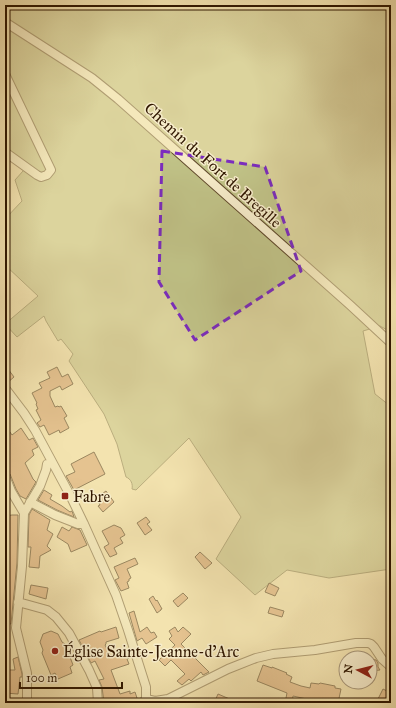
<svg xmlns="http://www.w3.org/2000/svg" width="396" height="708" viewBox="0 0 396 708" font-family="'IM FELL Great Primer',serif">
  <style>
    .green { fill: #c0c287; stroke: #786c44 }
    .building { fill: #d69b6b; stroke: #301700 }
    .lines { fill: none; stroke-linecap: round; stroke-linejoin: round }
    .minor-casing { stroke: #614a2c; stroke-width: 10 }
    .minor { stroke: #f7edcb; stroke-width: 8 }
    .marked { fill: none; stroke: #7b2cbf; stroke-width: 3; stroke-dasharray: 8 5; stroke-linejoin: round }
    .poi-dot { fill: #8f2418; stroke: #f7edcb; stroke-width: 1.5 }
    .labels { text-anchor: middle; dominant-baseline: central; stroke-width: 3; stroke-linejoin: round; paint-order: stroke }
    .street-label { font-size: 16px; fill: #301700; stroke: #f7edcb }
    .poi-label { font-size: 16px; fill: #301700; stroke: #f7edcb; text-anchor: start }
  </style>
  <rect width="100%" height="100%" fill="#f3e3af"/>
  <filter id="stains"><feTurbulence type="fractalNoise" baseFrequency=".005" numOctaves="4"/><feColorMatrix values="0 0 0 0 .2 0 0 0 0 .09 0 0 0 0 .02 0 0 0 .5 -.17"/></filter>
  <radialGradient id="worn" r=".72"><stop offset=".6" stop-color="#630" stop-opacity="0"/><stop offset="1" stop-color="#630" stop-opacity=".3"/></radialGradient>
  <!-- green -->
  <path class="green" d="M5 5H391V332L380 326 363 331 375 394 389 405H391V569L329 578 287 570 255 595 216 559 241 517 189 438 136 490 132 489C133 484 131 479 126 477L117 444 104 414 69 361 73 354 61 339 58 341 46 321 44 316 17 337 5 324 38 296 5 265V219L22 201 15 180 23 171 27 164 5 148Z"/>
  <!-- building -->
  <path class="building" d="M5 365 14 377 7 383H5Z
    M57 367 62 377 68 374 73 384 62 390 60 386 50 391V396L55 407 58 406 59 407 61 406 67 416 64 418 69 428 60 433 59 430 49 435 44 425 40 427 37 423 41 420 36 410 38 409 36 404 37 403 32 393 42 388 39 383 50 378 47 372Z
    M5 425 12 435 21 428 29 440 33 438 38 447 32 450 34 455 25 463 33 479 36 482 26 499 20 496 16 489 10 474 7 471 5 465Z
    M94 452 105 474 74 490 66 476 75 472 71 464Z
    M44 490 52 495 50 499 62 506 70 512 72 511 74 517 57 510 38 500Z
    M106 491 114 502 103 512 98 506 100 505 96 498Z
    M32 509 50 520 47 530 53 534 47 546 51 550 40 556 39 568 29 567 31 547H28L29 515Z
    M12 515H18L17 563 11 624 6 623 8 607 5 606V548H7V536H5V516Z
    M146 517 150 522 147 524 152 530 145 535 137 523Z
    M114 525 121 528 125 535 120 538 123 543 114 548 117 554 110 557 104 547 109 544 102 531Z
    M62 527 69 531 72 527 80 530 87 545 71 552 68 544 57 537Z
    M200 552 212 563 205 569 195 557Z
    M135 558 138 564 127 569 131 578 129 579V581L127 582 129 588 121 591 115 580 119 578 114 567Z
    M269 583 279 588 275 596 265 592Z
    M31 585 48 588 46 599 29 594Z
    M183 593 188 598 178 607 173 601Z
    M153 596 156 601 157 600 162 609H161V610L157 613 149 599Z
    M270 607 284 611 282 617 268 613Z
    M134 611 140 632 147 627 151 633 154 632 157 637 146 644 142 638 137 641 129 613Z
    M116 627 119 638 106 642V644L105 645 111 657 126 651 129 658 127 659 129 664 111 670 120 694 130 691V694L135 692 137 698 132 700 133 703H104L102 687 99 680 104 679 95 661 91 663 79 640 100 631 101 632Z
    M175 627 178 632 183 627 191 634 181 644 209 672 203 675 201 672 191 681 189 679 182 685 177 681 185 674 171 660 165 666 159 660 175 645 169 639 172 636 169 631Z
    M51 631 58 634 62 642 65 644 73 665 70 667 72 673 58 679 55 673 51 675 42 653 43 650 40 642 43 634Z
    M18 657 22 674V677H20L18 694 5 693 6 670H15L13 659Z
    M370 659 376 660 378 663V667L380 670 370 671Z
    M263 665 272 668V667L287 673 286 674 292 677 290 682 301 686 310 688 311 683 319 684 320 683 335 686V688L341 689 338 703H325L293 696 292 703H285L287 693 257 681Z
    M383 689 391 693V697L388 703H382L383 701 378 699Z
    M218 694 239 703H214Z"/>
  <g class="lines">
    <defs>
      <path id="minor" d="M5 22 92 78 118 99 350 305 391 343
        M5 74 51 170 47 175 41 177 37 175 5 152
        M5 388 24 413 35 430 71 497 84 524 116 595 128 630 146 687V699L142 703
        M5 476 11 491 24 513
        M30 502 55 515 78 524H84
        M18 602 47 610 56 617 69 633 89 670 97 688 98 703
        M146 699 155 701 168 699 228 669 256 658 273 654 315 650 356 643H368L371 644 374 647 382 659 391 667
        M27 703V673L16 628 22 566 24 513 40 486 46 470 47 464"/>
    </defs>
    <!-- minor casing -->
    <use href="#minor" class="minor-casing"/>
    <!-- minor -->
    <use href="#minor" class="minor"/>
  </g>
  <!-- marked area -->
  <path d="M0 0H396V708H0ZM162 151 265 167 301 271 195 340 159 282Z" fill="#f3e3af" fill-opacity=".55" fill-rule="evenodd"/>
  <path class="marked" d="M162 151 265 167 301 271 195 340 159 282Z"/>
  <!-- markers -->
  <g class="poi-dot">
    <rect x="61" y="492" width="8" height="8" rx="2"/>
    <circle cx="55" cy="651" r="4"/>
  </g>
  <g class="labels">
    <!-- street labels -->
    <g class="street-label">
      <text transform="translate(213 165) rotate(42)">Chemin du Fort de Bregille</text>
    </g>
    <!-- poi labels -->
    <g class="poi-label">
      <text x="73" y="496">Fabre</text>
      <text x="63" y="651">Église Sainte-Jeanne-d'Arc</text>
    </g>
  </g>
  <!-- margin -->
  <rect width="396" height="708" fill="none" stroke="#f3e3af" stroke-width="20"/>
  <rect x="6" y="6" width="384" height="696" fill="none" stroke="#301700" stroke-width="2"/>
  <rect x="10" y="10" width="376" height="688" fill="none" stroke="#301700"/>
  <!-- north arrow -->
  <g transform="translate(358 670) rotate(277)"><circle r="19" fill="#f7edcb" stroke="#a7977a"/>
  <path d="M0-3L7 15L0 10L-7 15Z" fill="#8f2418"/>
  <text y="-6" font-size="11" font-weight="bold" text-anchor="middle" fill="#301700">N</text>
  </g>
  <!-- scale -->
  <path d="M20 682v6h102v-6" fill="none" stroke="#301700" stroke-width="2"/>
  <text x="26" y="682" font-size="12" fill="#301700" stroke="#f7edcb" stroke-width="3" paint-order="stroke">100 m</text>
  <rect width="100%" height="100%" filter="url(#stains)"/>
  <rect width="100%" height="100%" fill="url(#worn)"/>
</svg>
